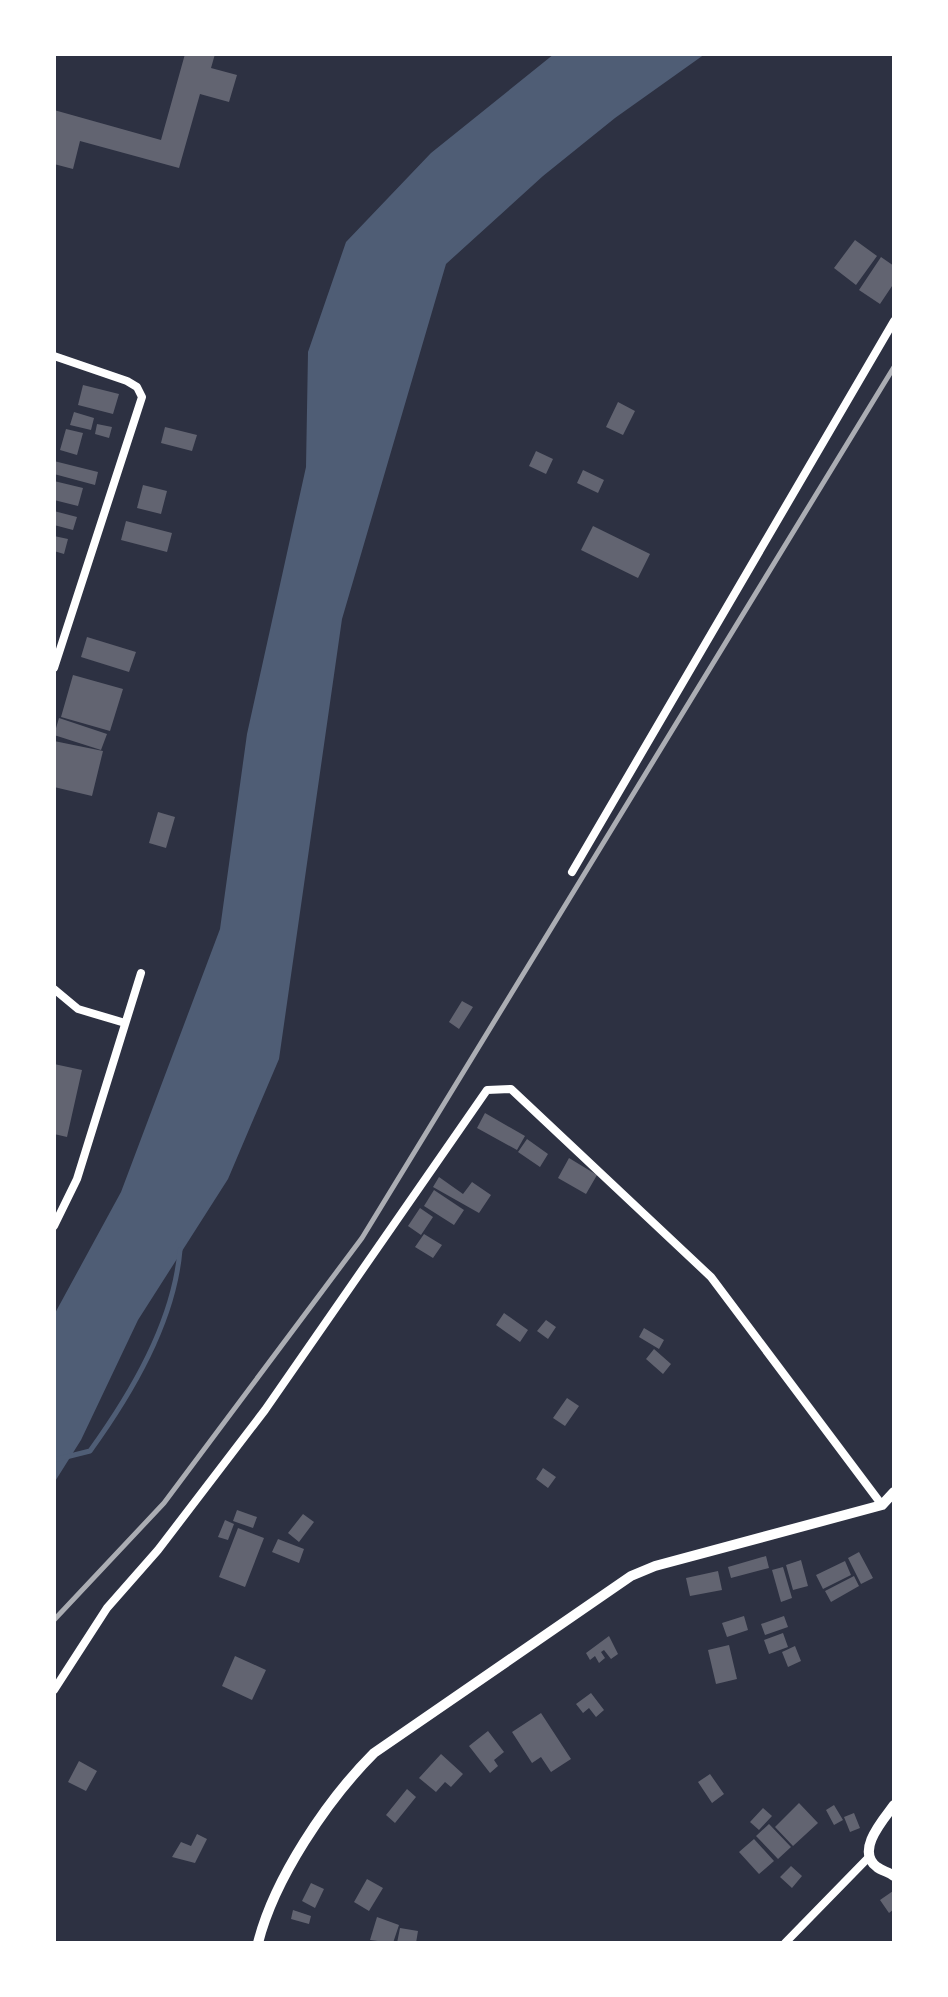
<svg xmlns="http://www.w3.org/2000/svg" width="948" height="1997" viewBox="0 0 948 1997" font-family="'Work Sans',sans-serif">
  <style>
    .water { fill: #4f5d75 }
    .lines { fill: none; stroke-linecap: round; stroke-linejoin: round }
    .stream { stroke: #4f5d75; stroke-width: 5 }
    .building { fill: #626471 }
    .minor { stroke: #fff; stroke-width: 8 }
    .tertiary { stroke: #fff; stroke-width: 10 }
    .rail { stroke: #abadb3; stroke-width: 5 }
  </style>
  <rect width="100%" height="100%" fill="#2d3142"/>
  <!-- water -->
  <path class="water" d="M554 54H705L615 118 543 176 446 264 342 619 279 1059 228 1179 138 1320 81 1440 54 1483V1315L121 1192 220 929 247 734 306 467 308 352 346 242 431 153Z"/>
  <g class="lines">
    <!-- stream -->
    <path class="stream" d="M54 1460 90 1451C131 1394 174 1322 180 1250"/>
  </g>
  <!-- building -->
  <path class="building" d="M185 54H215L211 68 237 75 229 102 200 94 179 168 80 141 73 169 54 164V110L161 140Z
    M855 240 877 256 856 285 834 268Z
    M881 257 894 266V283L880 304 859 290Z
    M83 385 119 394 113 414 78 405Z
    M618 402 635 411 623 435 606 427Z
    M74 412 94 418 91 430 70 425Z
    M97 424 112 427 109 438 95 434Z
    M165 427 197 435 192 451 161 443Z
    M66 429 83 433 77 455 60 450Z
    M536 451 553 459 546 474 529 466Z
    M54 461 98 472 95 485 54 474Z
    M583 470 604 480 598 493 577 483Z
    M54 481 83 488 78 506 54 500Z
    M143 485 167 491 161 514 137 508Z
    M54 511 77 517 73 530 54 525Z
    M126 521 172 533 167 552 121 540Z
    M593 526 650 554 638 578 581 550Z
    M54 536 68 539 64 554 54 551Z
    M87 637 136 652 129 672 81 657Z
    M73 675 123 689 110 731 61 717Z
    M59 718 107 734 101 750 54 735Z
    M54 741 103 751 92 796 54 787Z
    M158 812 175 817 166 848 149 843Z
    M462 1001 473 1007 459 1029 449 1022Z
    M54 1064 82 1070 67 1137 54 1134Z
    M485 1113 525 1136 517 1150 477 1128Z
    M527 1139 548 1154 540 1167 518 1152Z
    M569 1158 597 1175 586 1194 558 1178Z
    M439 1177 463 1194 472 1182 491 1195 479 1213 433 1187Z
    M434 1190 464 1210 454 1225 424 1206Z
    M420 1208 433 1217 421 1235 408 1226Z
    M424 1234 442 1245 433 1258 415 1247Z
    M504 1313 528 1330 520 1342 496 1325Z
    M546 1320 556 1327 548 1339 537 1331Z
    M644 1328 664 1340 659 1349 639 1337Z
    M654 1349 671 1364 663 1374 646 1359Z
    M567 1398 579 1406 565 1426 553 1418Z
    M543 1468 556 1477 548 1488 536 1479Z
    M237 1510 257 1517 253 1528 233 1521Z
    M303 1514 314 1522 299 1542 288 1533Z
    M225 1520 234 1524 228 1540 218 1537Z
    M238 1528 264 1538 245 1587 219 1577Z
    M278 1539 304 1549 299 1563 272 1552Z
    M859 1552 873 1578 861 1584 848 1558Z
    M766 1556 769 1568 731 1578 728 1567Z
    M801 1560 808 1586 793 1590 786 1565Z
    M845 1561 851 1575 823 1589 816 1575Z
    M783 1567 792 1598 781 1602 772 1570Z
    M718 1571 722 1590 690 1596 686 1578Z
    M854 1576 859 1586 831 1602 825 1591Z
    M744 1616 748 1630 727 1637 722 1623Z
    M784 1616 788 1627 765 1635 761 1624Z
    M783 1633 788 1647 769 1654 764 1640Z
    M609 1636 618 1654 611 1659 604 1650 601 1652 605 1658 599 1663 595 1656 590 1660 586 1653Z
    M729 1645 737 1679 716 1684 708 1650Z
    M795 1646 801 1661 788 1667 782 1652Z
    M235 1656 266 1670 252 1700 222 1686Z
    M591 1693 604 1710 596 1717 589 1708 583 1713 576 1704Z
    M541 1713 571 1759 551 1772 541 1757 532 1763 512 1732Z
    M488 1731 504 1752 494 1760 498 1766 490 1773 469 1746Z
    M441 1754 463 1774 451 1787 445 1782 436 1792 419 1778Z
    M79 1761 97 1771 86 1791 68 1782Z
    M710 1774 724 1794 712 1803 698 1782Z
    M407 1789 416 1797 395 1823 386 1815Z
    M799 1803 818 1823 793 1846 775 1827Z
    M834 1805 843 1820 834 1825 826 1810Z
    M763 1808 772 1816 759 1830 750 1822Z
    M854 1813 860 1828 850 1832 844 1817Z
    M769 1824 791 1847 778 1859 756 1836Z
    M197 1834 207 1839 195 1863 172 1857 181 1842 191 1846Z
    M754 1839 774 1861 759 1874 739 1852Z
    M791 1866 802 1876 792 1888 780 1877Z
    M367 1879 383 1888 369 1911 354 1902Z
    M311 1883 324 1889 315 1908 302 1901Z
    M893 1891 894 1909 889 1913 880 1900Z
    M293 1910 311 1916 309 1924 291 1919Z
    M377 1917 399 1925 393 1943 370 1940Z
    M400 1928 418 1931 416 1943H397Z"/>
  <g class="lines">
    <!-- minor -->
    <path class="minor" d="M54 356 127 381 137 387 142 397 54 668
      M572 872 894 321
      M54 989 78 1009 125 1023
      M54 1226 77 1179 141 973
      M54 1690 107 1608 158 1550 265 1410 487 1090 511 1089 711 1277 882 1505
      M785 1943 869 1857"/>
    <!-- tertiary -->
    <path class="tertiary" d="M894 1805C883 1820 855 1851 877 1867 882 1871 889 1872 894 1876
      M258 1943C274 1879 327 1800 374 1753L631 1576 655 1566 882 1505 894 1492"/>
    <!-- rail -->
    <path class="rail" d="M54 1620 164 1503 362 1238 894 367"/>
  </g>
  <!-- border -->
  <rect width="948" height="1997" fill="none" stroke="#ffffff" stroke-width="112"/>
</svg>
